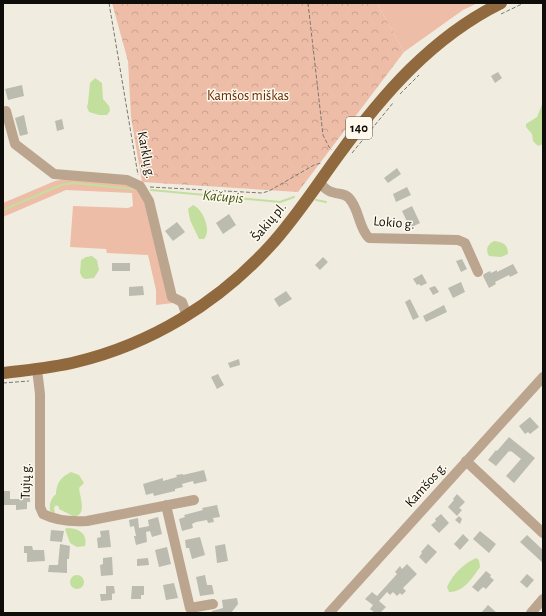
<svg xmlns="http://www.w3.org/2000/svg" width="546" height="616" viewBox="0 0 546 616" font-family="'Alegreya Sans',sans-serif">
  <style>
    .green { fill: #eebda7 }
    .forest { fill: url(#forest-crowns) }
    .water { fill: #c2df9e }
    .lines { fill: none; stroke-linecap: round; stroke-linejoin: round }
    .stream { stroke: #c2df9e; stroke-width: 2 }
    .building { fill: #bbbbaf }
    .path { stroke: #7c7870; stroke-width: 1; stroke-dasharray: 4 2; stroke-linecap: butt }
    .minor { stroke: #bca58f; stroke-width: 10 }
    .major { stroke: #91693e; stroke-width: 12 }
    .labels { text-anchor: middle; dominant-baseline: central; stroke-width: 3; stroke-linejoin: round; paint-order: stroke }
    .shield { fill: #fff9ed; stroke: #57544d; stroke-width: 1 }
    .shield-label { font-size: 13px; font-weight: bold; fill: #0f0d09 }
    .park-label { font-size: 14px; fill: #632702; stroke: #fff9ed }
    .street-label { font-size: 14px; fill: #0f0d09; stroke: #fff9ed }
    .water-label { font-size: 15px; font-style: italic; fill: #3b530e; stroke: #fff9ed }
  </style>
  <defs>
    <pattern id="forest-crowns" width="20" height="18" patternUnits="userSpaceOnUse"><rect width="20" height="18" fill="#eebda7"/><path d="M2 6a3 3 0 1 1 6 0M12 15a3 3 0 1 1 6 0" fill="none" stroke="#cba18e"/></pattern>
  </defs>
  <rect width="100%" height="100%" fill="#f1ece0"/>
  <!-- green -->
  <path class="green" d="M377 3H478L463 10 404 52Z
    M74 177 142 182 172 290 182 302 156 305V290L148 255 107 253 106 249 70 247 73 206 128 208 133 206 132 193 66 190 3 217V203L55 181Z"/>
  <!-- forest -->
  <path class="forest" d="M112 3H377L404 52 298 192 142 182 131 117 128 61Z"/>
  <!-- water -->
  <path class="water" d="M95 78 102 83 103 99 109 106 110 111 107 115H99L89 112 87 107 88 103 90 83Z
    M543 102V144L538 146 533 141 532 134 526 127V124L537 117Z
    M193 205C203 209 212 231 204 239H199L190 220 188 209Z
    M494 241C504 242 508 245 508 254L501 257 489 256C485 249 488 244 494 241Z
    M92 256 97 260 99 270 94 278 85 279 82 277 80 273 81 260 86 257Z
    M71 472 79 475 84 483 79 488C80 498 87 513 75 517L59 509V507L56 505 54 508 55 513H53L50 511C49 504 51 498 56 494 56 483 61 477 71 472Z
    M67 528C78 528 88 533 85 546L77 547 70 543 65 529Z
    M476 558 479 560 480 567C473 577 463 593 449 592L447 587C453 574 463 564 476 558Z
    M70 582a7 7 0 1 1 14 0a7 7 0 1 1-14 0Z"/>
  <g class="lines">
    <!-- stream -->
    <path class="stream" d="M151 190 280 202 294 197
      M316 200 326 202
      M3 210 61 185 73 183 133 189"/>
  </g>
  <!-- building -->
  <path class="building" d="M498 72 502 78 495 83 491 76Z
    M22 85 24 96 8 100 5 89Z
    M24 115 28 134 20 136 15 118Z
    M62 119 64 129 57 131 55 121Z
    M397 168 401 174 388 183 384 178Z
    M407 187 411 195 396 202 393 194Z
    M412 206 420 223 410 228 402 211Z
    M229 214 236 225 223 234 216 223Z
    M177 222 185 232 173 241 165 231Z
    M323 257 328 262 320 270 315 265Z
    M462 259 467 269 461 272 456 261Z
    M112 263H130V271H112Z
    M513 264 518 273 510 277 509 275 495 282 496 284 489 288 483 276 484 274 490 271 491 273 497 270V272Z
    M422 274 427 283 421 286 419 284 417 285 413 279Z
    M461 282 465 292 453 298 448 288Z
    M143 286 144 295 129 296V287Z
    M435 286 439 292 433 295 429 288Z
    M286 291 292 299 279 307 274 299Z
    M410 299 419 317 413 320 405 302Z
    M444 305 447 312 426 322 423 316Z
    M239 359 240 365 230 368 228 363Z
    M218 374 224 385 217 389 211 377Z
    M530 417 539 427 530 434 528 432 525 434 519 426Z
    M509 437 535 458 514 483 506 476 521 459 511 451 510 452 509 451 496 466 488 460 496 450 497 451Z
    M204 470 207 481 194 484 193 481 182 484 183 487 175 489V491L154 496 153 493 146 495 143 484 163 478V481L177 477 176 475 183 474V475Z
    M3 491H10V499H21L20 491H30V502H27V509L16 510V505H3Z
    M457 494 465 502 459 508 462 510 457 516 448 507 454 500 453 499Z
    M217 505 220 517 213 518 214 522 208 523 207 520 196 522 192 524 193 528 182 531 179 519 185 517 184 515 203 510 202 508Z
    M441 514 449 523 439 533 431 525 436 521 435 519Z
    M459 516 462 519 460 524 455 520Z
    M158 517 162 534 152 537 150 531 146 532 147 542 136 545 134 536H136L134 526 130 527 129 520 138 518 139 528 149 526 148 520Z
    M51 530 64 531 62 542 50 541Z
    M109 530 111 547 98 548 97 538 101 537 100 531Z
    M480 531 496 544 489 553 473 539Z
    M463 534 469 540 460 550 454 544Z
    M527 535 543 550V563L520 542Z
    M200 537 205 555 192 559 189 548H186L185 540Z
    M60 544 70 546 69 559H67V573L48 572 49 565H58Z
    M225 544 228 561 217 563 215 546Z
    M428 544 437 552 426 564 419 557 422 553 421 552Z
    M24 546H32L33 550H44L45 561 27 562V553H24Z
    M167 547 171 564 159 567 155 550Z
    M112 557 113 575 101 576 100 565 103 564V558Z
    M148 558 149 565 137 566V559Z
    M407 564 417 574 403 588 406 591 402 595 400 593 397 596 393 592 390 595 387 592 379 601 386 607 380 613H375L370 609 373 605 365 599 372 592 377 596 397 574 395 572 400 566 402 569Z
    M486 571 491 575 490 577 494 580 486 589 483 587 478 592 472 587Z
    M527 574 534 580 527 588 520 582Z
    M205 575 207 585H212L214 594 200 596 196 577Z
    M174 583 178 598 166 600 163 585Z
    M106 586H114L115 593 112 594V600L101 601 100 594H106Z
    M132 586H144V595H141V599H131Z
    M237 598 238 604 231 613H212V611L223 608 222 600Z
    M488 605 497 613H481Z"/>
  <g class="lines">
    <!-- path -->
    <path class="path" d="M109 3 138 175
      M308 3 323 135 329 147 332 150
      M501 14 524 3
      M400 94 419 75
      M352 153 393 103
      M150 187 262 193 269 191 314 165 321 163
      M3 383 29 381"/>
    <!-- minor -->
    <path class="minor" d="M6 111 15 144 54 174 127 180 140 186 149 201 172 297 182 302 187 316
      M319 183C323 186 327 191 332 192 339 195 344 192 349 198 360 210 358 227 369 238L458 240 465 243 478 272
      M37 369 40 394V507L43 514C57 521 72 522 87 521L194 500
      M466 461 543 533
      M166 505 190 608 213 604
      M329 613 543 377
      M531 613 543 599"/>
    <!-- major -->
    <path class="major" d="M3 373C27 370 52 368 76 362 151 344 218 303 270 246 295 219 316 186 338 156 382 95 432 37 501 3"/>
  </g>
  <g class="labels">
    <!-- shield labels -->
    <rect class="shield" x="346" y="117" width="26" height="22" rx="3"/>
    <g class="shield-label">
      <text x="359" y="128">140</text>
    </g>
    <!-- park labels -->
    <g class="park-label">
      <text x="248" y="96">Kamšos miškas</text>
    </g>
    <!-- street labels -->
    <g class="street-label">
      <text transform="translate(146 155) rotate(79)">Karklų g.</text>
      <text transform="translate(269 222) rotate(-50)">Šakių pl.</text>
      <text transform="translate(394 223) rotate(5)">Lokio g.</text>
      <text transform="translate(26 481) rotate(-89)">Tujų g.</text>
      <text transform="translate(426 485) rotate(-48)">Kamšos g.</text>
    </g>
    <!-- water labels -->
    <g class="water-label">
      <text transform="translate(223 197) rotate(5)">Kačupis</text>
    </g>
  </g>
  <!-- border -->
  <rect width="546" height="616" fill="none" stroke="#0f0d09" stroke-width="8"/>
</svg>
